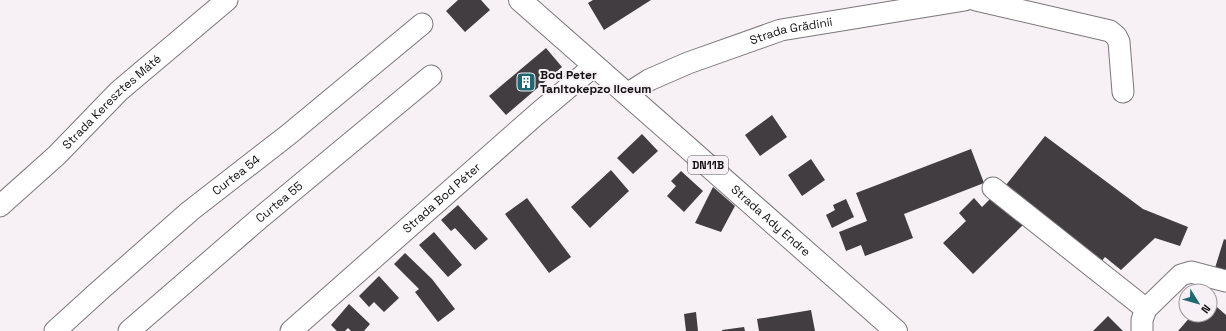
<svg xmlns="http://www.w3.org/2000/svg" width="1226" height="331" viewBox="0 0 1226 331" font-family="'Space Grotesk',sans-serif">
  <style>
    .building { fill: #423d40 }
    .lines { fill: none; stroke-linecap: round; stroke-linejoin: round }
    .minor-casing { stroke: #7c777a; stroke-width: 23 }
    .major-casing { stroke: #7c777a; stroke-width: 24 }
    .minor { stroke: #fff; stroke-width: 21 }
    .major { stroke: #fff; stroke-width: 22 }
    .labels { text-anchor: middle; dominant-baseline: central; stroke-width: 4; stroke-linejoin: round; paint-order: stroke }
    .shield { fill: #f7f1f5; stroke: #565355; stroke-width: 1 }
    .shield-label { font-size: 11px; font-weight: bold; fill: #110f11 }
    .street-label { font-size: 12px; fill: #110f11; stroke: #f7f1f5 }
    .poi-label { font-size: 12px; font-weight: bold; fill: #110f11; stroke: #f7f1f5; text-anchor: start }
  </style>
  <rect width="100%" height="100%" fill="#f7f1f5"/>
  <!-- building -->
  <path class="building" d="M458 0H481L490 10 465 32 446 11Z
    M593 0H651L604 30 588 3Z
    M546 48 562 67 506 115 489 96Z
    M772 115 787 137 760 156 745 135Z
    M642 134 658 151 633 174 617 158Z
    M1045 136 1143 209 1188 227 1180 246 1155 238 1121 270 1105 257 1101 262 1002 190Z
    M971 149 984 183 904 214 913 238 865 256 861 245 846 251 839 232 867 221 856 193Z
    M811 159 825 180 802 196 788 175Z
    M611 170 629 191 590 228 571 207Z
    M681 171 703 191 684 212 667 196 676 186 671 181Z
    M713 187 735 206 721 232 695 223Z
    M994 195 1023 225 973 274 943 243 966 221 959 213 974 198 982 207Z
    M527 198 571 257 549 273 505 214Z
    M846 199 854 217 832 228 826 215 835 210 833 205Z
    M458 205 488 239 475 250 455 228 451 231 441 220Z
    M434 232 462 265 448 277 419 245Z
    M1224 239 1226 240V271L1215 268Z
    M405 253 432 279 455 309 438 322 415 292 419 289 394 264Z
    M379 276 399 298 384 312 374 302 369 307 359 296Z
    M1210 301 1226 315V331H1178L1192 315H1210Z
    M349 304 370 324 364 331H351L348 328 345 331H337L331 325Z
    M811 310 815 331H759L757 319Z
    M696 312 698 331H686L684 314Z
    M1108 316 1123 331H1093Z
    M744 327 745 331H722V330Z"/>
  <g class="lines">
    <defs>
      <g id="minor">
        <path d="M976 0 1110 31 1116 36 1119 42 1123 92"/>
        <path id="s1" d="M627 94 649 80 688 63 781 30 965 0"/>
        <path d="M993 188 1146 309"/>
        <path id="s2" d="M0 206 57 155 119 91 227 0"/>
        <path id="s3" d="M55 331 99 291 190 211 288 135 422 24"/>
        <path id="s4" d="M129 331 260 218 431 76"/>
        <path id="s5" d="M291 331 537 114 594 66"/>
        <path d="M1142 331V320L1146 309 1181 275 1191 272 1226 281"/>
      </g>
      <g id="major">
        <path id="s6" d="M520 0 896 331"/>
      </g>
    </defs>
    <!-- minor casing -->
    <use href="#minor" class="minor-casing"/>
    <!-- major casing -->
    <use href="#major" class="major-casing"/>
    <!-- minor -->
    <use href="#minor" class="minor"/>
    <!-- major -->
    <use href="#major" class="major"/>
  </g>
  <!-- icons -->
  <defs>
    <symbol id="building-square" viewBox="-11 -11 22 22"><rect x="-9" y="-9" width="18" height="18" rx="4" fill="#1d6872" stroke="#f7f1f5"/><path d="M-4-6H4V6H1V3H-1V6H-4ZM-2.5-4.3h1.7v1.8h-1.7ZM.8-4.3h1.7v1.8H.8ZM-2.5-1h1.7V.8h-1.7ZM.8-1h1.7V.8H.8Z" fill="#fff"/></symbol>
  </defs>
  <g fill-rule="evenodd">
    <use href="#building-square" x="515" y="71" width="22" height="22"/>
  </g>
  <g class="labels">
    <!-- shield labels -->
    <rect class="shield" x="688" y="156" width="40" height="18" rx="3"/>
    <g class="shield-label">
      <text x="708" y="165">DN11B</text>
    </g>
    <!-- street labels -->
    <g class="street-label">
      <text stroke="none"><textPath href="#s1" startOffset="177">Strada Grădinii</textPath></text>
      <text stroke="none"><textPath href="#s2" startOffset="153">Strada Keresztes Máté</textPath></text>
      <text stroke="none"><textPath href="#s3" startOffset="239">Curtea 54</textPath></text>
      <text stroke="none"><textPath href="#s5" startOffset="201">Strada Bod Péter</textPath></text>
      <text stroke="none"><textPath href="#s4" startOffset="198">Curtea 55</textPath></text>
      <text stroke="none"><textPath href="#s6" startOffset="334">Strada Ady Endre</textPath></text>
    </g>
    <!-- poi labels -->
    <g class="poi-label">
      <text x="540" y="75">Bod Peter<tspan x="540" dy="14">Tanitokepzo liceum</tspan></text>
    </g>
  </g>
  <!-- north arrow -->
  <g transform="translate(1198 303) rotate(127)"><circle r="19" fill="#f7f1f5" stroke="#9b979a"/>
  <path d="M0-3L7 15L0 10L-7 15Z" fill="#1d6872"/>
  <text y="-6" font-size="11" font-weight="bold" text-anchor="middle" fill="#110f11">N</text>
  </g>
</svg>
